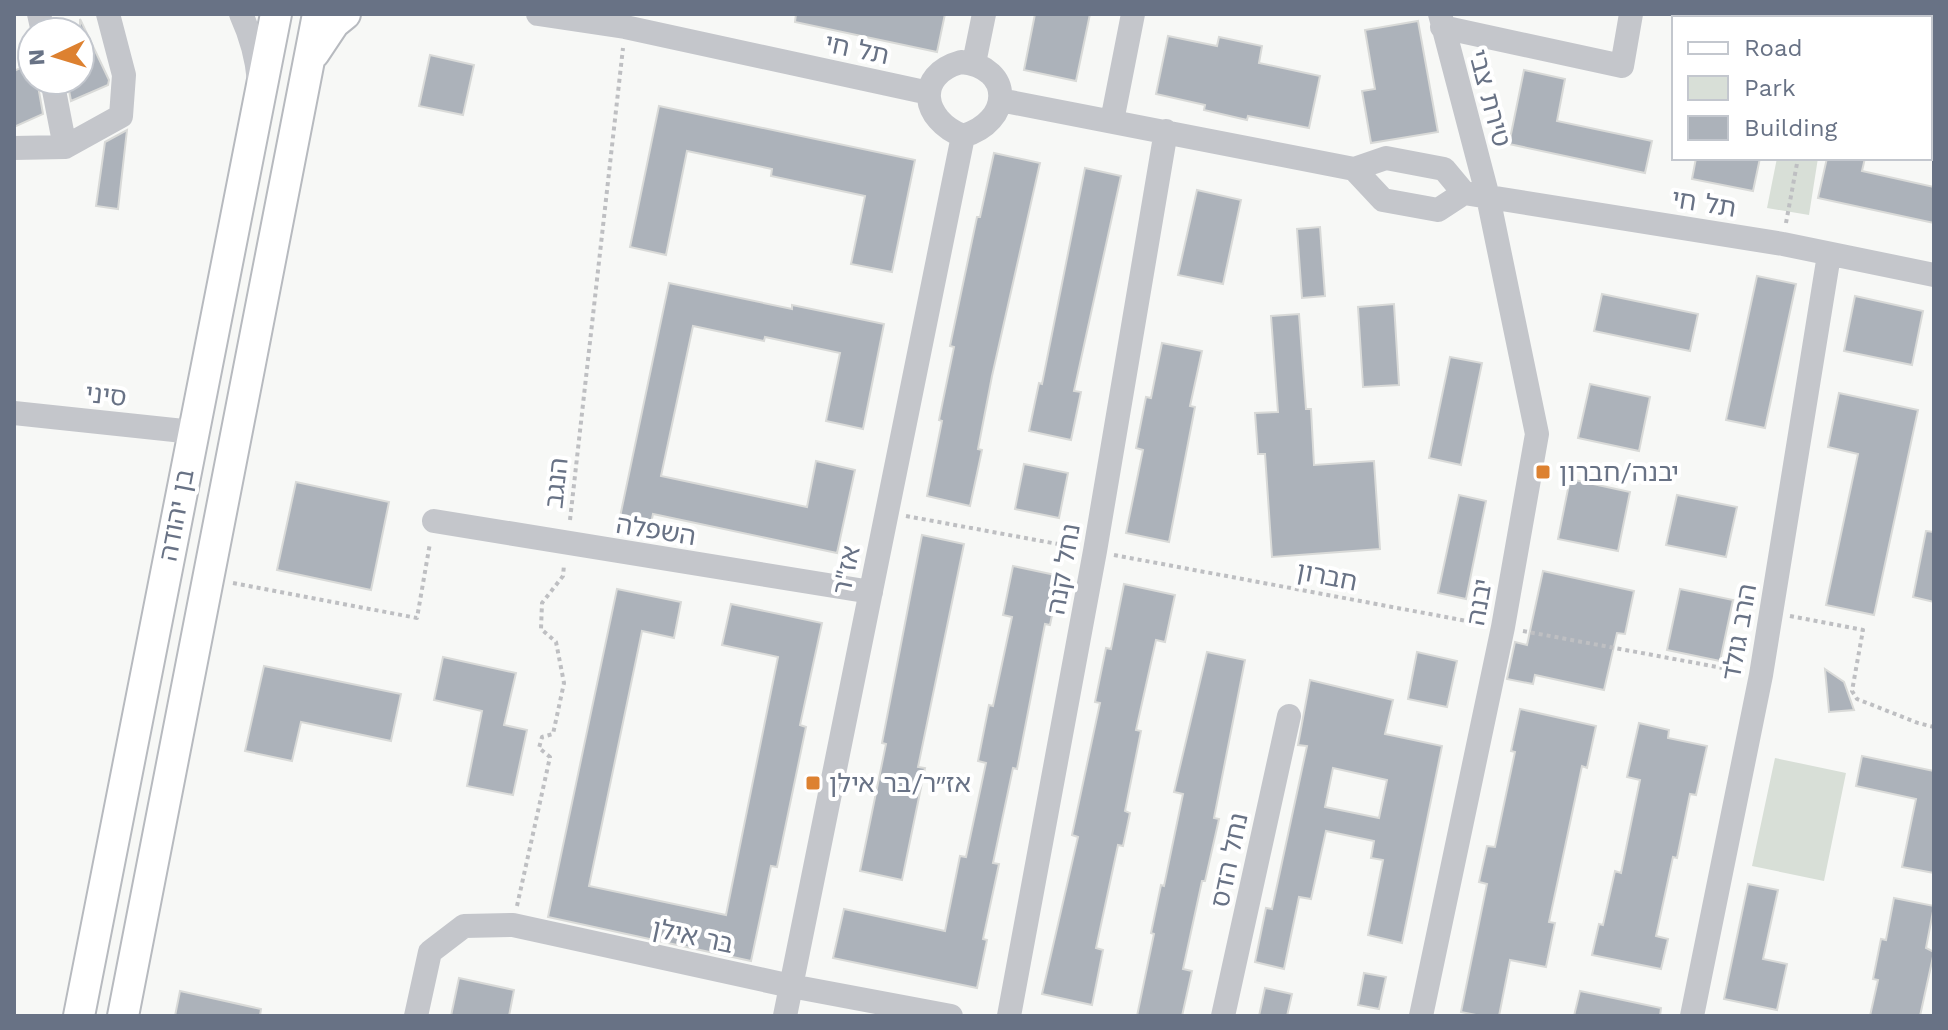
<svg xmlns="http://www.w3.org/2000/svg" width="1948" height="1030" viewBox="0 0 1948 1030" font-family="'Work Sans','Noto Sans Hebrew',sans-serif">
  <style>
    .green { fill: #d8dfd7 }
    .building { fill: #acb2ba; stroke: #d9dad8; stroke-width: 2; fill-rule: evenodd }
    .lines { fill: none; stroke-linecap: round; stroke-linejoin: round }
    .major-casing { stroke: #b7babf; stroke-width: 34 }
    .path { stroke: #bebfc2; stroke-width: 4; stroke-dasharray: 4 4; stroke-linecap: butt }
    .minor { stroke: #c4c6cb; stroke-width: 24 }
    .major { stroke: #fff; stroke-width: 30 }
    .poi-dot { fill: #dd8130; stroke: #fff; stroke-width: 3 }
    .labels { text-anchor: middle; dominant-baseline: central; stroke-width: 8; stroke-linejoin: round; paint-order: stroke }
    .street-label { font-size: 26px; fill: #687285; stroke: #fff }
    .poi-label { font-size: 26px; fill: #687285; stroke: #fff; text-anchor: start }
  </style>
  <rect width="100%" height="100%" fill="#f7f8f6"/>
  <!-- green -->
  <path class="green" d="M1777 158H1818L1809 215 1767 208Z
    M1775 758 1846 773 1824 881 1752 866Z"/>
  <!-- building -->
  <path class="building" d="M796 14H945L937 52 795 22Z
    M1035 14H1090L1076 81 1024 70Z
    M80 19 109 80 108 85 71 101 67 80H80Z
    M1418 21 1438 132 1371 143 1362 91 1375 89 1365 30Z
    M1168 36 1217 46 1219 37 1262 46 1259 63 1320 76 1309 128 1248 116 1247 120 1204 110 1205 105 1156 94Z
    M430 55 474 65 463 115 419 106Z
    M32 62V80H37L43 114 14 127V71Z
    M1524 70 1565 79 1557 121 1652 141 1645 173 1509 144Z
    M659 106 915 160 892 272 851 264 865 196 771 176 772 169 687 151 666 255 630 247Z
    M127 130 118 209 96 206 105 142Z
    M994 153 1040 163 992 376 978 449 982 450 970 506 927 496 942 421 939 420 954 347 950 346 977 217H980Z
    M1696 158H1760L1753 191 1692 179Z
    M1827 158H1865L1862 171 1934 187V223L1818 198Z
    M1085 168 1121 176 1074 391 1081 392 1071 440 1029 431 1039 383 1042 384Z
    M1197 190 1241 200 1223 284 1178 275Z
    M1320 227 1325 296 1302 298 1297 229Z
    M1757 276 1796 284 1765 428 1726 420Z
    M669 283 792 309V305L884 324 863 429 826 421 840 353 765 337 764 341 693 326 661 476 807 507 816 461 855 470 837 553 653 514 651 523 620 517Z
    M1602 294 1698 314 1690 351 1594 331Z
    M1855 296 1923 311 1912 365 1844 351Z
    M1394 304 1399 385 1363 387 1358 307Z
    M1299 314 1306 409H1311L1314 465 1374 461 1380 549 1272 557 1265 454H1258L1255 413 1278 412 1271 316Z
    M1162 343 1202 351 1190 406 1195 407 1169 542 1126 533 1143 450 1136 448 1146 397 1151 398Z
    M1450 357 1482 363 1461 465 1429 458Z
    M1590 384 1650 397 1639 451 1578 438Z
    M1839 393 1918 410 1874 615 1826 605 1858 454 1828 447Z
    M1024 464 1068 473 1059 518 1015 509Z
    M1570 479 1630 492 1618 551 1558 539Z
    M296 482 389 502 371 590 277 570Z
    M1459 495 1486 501 1466 599 1438 593Z
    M1677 495 1737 507 1726 557 1666 545Z
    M1926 531 1934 532V602L1913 597Z
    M922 535 964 544 918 767 925 768 902 880 860 871 886 744 882 743Z
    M1013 566 1060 576 1050 625 1045 624 1017 769 1013 768 993 863 999 864 983 939 987 940 977 988 833 958 844 909 945 931 960 856 966 857 986 763 978 761 989 705 993 706 1012 617 1003 615Z
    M1543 571 1634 591 1625 634 1617 633 1604 690 1535 675 1533 684 1507 679 1515 642 1527 645Z
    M1124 584 1175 595 1165 642 1156 640 1136 730 1141 731 1125 811 1130 813 1123 846 1118 845 1096 948 1103 950 1092 1005 1042 994 1078 837 1072 835 1100 703 1095 702 1106 648 1111 649Z
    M617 589 681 602 674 638 642 631 589 886 726 915 778 657 722 645 731 604 822 623 800 725 806 727 777 867 771 866 751 961 548 917Z
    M1680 589 1733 600 1720 661 1667 650Z
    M1207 652 1245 660 1214 818 1219 819 1205 881H1202L1183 969 1192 971 1182 1016H1137L1154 934 1151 933 1161 885 1164 886 1183 794 1174 792Z
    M1417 652 1457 661 1447 707 1408 699Z
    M443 657 516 673 504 725 527 730 513 795 467 786 482 711 434 700Z
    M264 666 401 694 391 741 301 722 292 761 245 751Z
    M1825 669 1844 682 1854 710 1829 712Z
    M1310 680 1393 700 1385 734 1442 746 1402 943 1368 935 1383 860 1371 858 1374 841 1326 831 1311 899 1299 897 1284 969 1255 962 1266 908 1272 909 1307 746 1298 745ZM1333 768 1387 780 1379 818 1325 807Z
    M1520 709 1596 726 1587 768 1582 766 1562 861 1549 922 1555 923 1546 967 1510 960 1499 1016H1481L1461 1012 1487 884 1479 882 1487 846 1495 847 1515 752 1511 751Z
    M1639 723 1669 730 1668 738 1707 746 1696 795 1690 794 1677 858 1673 857 1656 936 1668 939 1661 969 1592 955 1599 924 1603 925 1615 871 1621 873 1640 780 1627 777Z
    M1862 756 1934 771V873L1902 867 1916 799 1856 786Z
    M1748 884 1778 890 1763 959 1787 964 1777 1010 1724 999Z
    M1894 898 1934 906 1926 948 1934 952 1920 1016H1870L1878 980 1873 979 1881 939 1886 940Z
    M1364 973 1386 977 1379 1009 1358 1005Z
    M459 978 514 990 509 1016H451Z
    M1265 988 1292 994 1287 1016H1259Z
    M180 991 261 1009 260 1016H175Z
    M1580 991 1661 1008 1660 1016H1574Z"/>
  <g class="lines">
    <defs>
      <path id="major" d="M314 53 334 23 345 14
        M79 1016 276 14
        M123 1016 318 14"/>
    </defs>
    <!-- major casing -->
    <use href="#major" class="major-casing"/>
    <!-- path -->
    <path class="path" d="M1822 18 1823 14
      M1786 223 1798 158
      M906 516 1074 547
      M570 520 623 48
      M1114 555 1483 624
      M233 583 417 618 430 543
      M1790 616 1863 630 1852 691 1857 699 1918 723 1934 727
      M1523 631 1739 671
      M517 906 550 757 539 748 542 737 553 734 564 683 556 642 541 629 542 603 563 576 564 565"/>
    <!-- minor -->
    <path class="minor" d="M39 14 43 32
      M241 14C251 36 257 57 259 81
      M538 14 625 27 929 93
      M1442 27 1622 66 1631 14
      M961 62C1014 67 1012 122 963 136 922 120 914 75 961 62Z
      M974 63 984 14
      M52 80 65 147
      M1000 100 1354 169 1386 158 1444 169 1464 193 1783 244 1934 275
      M1112 121 1133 14
      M14 148 65 147 121 116 124 75 108 14
      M1354 169 1383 200 1438 210 1464 193
      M14 413 193 432
      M434 521 871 592
      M416 1016 430 952 464 926 513 925 791 986 951 1016
      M785 1016 963 136
      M1009 1016 1095 551 1166 131
      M1223 1016 1289 716
      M1421 1016 1503 627 1537 434 1488 197 1440 14
      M1692 1016 1761 675 1829 255"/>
    <!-- major -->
    <use href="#major" class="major"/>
  </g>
  <!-- markers -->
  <g class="poi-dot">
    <rect x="1535" y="464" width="16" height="16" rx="4"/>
    <rect x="805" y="775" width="16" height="16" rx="4"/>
  </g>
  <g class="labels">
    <!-- street labels -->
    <g class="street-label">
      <text transform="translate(857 49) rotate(12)">תל חי</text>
      <text transform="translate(1490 98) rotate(75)">טירת צבי</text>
      <text transform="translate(1704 203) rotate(9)">תל חי</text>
      <text transform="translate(106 395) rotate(6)">סיני</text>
      <text transform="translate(556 483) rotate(-84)">הנגב</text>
      <text transform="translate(176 515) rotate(-79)">בן יהודה</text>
      <text transform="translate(656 530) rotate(9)">השפלה</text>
      <text transform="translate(1063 569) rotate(-80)">נחל קנה</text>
      <text transform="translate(846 570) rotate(-78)">אז"ר</text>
      <text transform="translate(1327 576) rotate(11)">חברון</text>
      <text transform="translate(1479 602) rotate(-80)">יבנה</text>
      <text transform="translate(1739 632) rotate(-80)">הרב גולד</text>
      <text transform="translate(1229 860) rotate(-78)">נחל הדס</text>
      <text transform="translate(693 936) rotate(12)">בר אילן</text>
    </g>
    <!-- poi labels -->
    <g class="poi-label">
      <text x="1559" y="472">יבנה/חברון</text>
      <text x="829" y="783">אז״ר/בר אילן</text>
    </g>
  </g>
  <!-- border -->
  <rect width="1948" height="1030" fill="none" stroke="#687285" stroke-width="32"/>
  <!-- legend -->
  <rect x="1672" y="16" width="260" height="144" fill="#ffffff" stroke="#c3c7ce" stroke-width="2"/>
  <rect x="1688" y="42" width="40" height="12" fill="#ffffff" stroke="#c3c7ce" stroke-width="2"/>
  <text x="1744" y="56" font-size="24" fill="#687285">Road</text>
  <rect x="1688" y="76" width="40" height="24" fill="#d8dfd7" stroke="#c3c7ce" stroke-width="2"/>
  <text x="1744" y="96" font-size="24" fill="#687285">Park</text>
  <rect x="1688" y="116" width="40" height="24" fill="#acb2ba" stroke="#c3c7ce" stroke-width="2"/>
  <text x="1744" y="136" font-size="24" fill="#687285">Building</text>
  <!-- north arrow -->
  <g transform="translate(56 56) rotate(266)"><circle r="38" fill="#ffffff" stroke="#c3c7ce" stroke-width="2"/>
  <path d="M0-6L14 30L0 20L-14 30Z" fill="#dd8130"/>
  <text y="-12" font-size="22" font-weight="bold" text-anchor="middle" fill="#687285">N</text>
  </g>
</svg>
